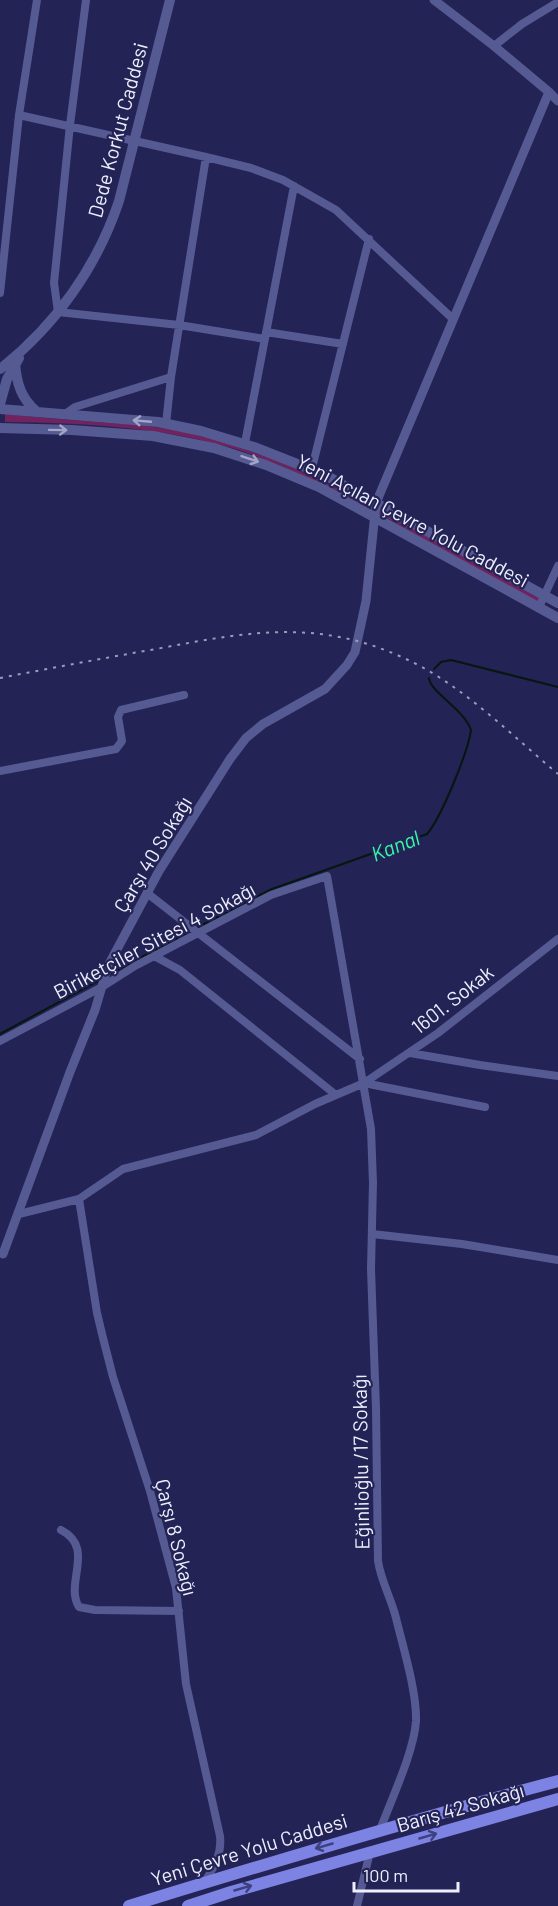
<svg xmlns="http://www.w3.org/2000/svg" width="558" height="1906" viewBox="0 0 558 1906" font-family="Barlow,sans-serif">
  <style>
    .green { fill: #71235d }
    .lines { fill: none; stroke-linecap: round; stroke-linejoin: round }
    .stream { stroke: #05170e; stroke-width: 2 }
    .minor { stroke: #565a93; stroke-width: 8 }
    .tertiary { stroke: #565a93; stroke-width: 9 }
    .secondary { stroke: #565a93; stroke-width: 10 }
    .trunk { stroke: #7d83e3; stroke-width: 12 }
    .rail { stroke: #9b9cb9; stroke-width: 2; stroke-dasharray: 3 6; stroke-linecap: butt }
    .oneway { stroke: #a2a4c8 }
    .oneway2 { stroke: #3f4080 }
    .labels { text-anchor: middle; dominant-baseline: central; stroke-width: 4.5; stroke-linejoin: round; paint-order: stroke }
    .street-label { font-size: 20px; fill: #edeffd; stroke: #242356 }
    .water-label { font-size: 21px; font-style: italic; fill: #35f9a7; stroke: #242356 }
  </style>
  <rect width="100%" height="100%" fill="#242356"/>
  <!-- green -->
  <path class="green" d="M5 414C36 417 66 420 97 422 118 424 139 424 161 428 235 440 304 470 370 505L367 508C326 486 286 466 242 451 166 427 84 423 5 422Z
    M378 509 540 599 537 603 376 512Z"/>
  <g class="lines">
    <!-- stream -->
    <path class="stream" d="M434 669 441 662 451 660 558 687
      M198 927 272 889 427 834C441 818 468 752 471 730 464 709 430 692 429 678
      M112 973 187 933
      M0 1034 98 981"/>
    <!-- minor -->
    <path class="minor" d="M86 0 70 125 54 283 58 312 179 325 265 339
      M494 46 522 24 558 2
      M19 115 206 157 251 168 283 180 336 210 453 319
      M0 293 19 115 37 0
      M266 332 343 344
      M65 414 75 407 171 377 206 157
      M166 424 171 377
      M245 443 294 186
      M312 468 369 239
      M539 607 558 566
      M0 771 116 749 122 741 118 717 121 710 184 695
      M147 893 360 1059
      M154 956 180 970 336 1095
      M0 1041 102 987 135 966 271 895 327 876 371 1129 373 1183 371 1269 376 1408 378 1561C381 1581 391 1598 396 1618 403 1647 417 1692 416 1721 414 1752 391 1800 380 1830
      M410 1053 480 1065 558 1076
      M364 1083 485 1107
      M79 1199 97 1313 103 1338 113 1377 150 1491 176 1588 186 1684 220 1836C222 1855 214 1867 204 1883
      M19 1214 79 1199 123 1169 256 1135 315 1104 364 1083 438 1033 558 939
      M372 1234 462 1244 558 1260
      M61 1530C96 1548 64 1583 79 1607L95 1610 179 1611
      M357 1906 370 1852"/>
    <!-- tertiary -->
    <path class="tertiary" d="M434 0 494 46 549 92 558 101
      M3 1254 70 1072 95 1010 108 966 159 871 230 759 246 738 263 724 325 689 347 665 355 652 366 601 376 503 549 92"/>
    <!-- secondary -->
    <path class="secondary" d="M15 364C17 384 21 398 36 411
      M0 369C55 326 97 267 119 201L170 0
      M0 404 7 379 19 358
      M0 409 158 422 201 431 254 447 325 475 558 603
      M0 428 72 430 153 436 214 448 266 465 321 488 558 618"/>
    <!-- trunk -->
    <path class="trunk" d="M129 1906C272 1862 414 1819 558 1781
      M188 1906 231 1892 558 1799"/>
    <!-- rail -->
    <path class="rail" d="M0 678C52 668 104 658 156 649 256 630 328 617 422 667 471 694 515 738 558 774"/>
  </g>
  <!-- one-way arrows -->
  <defs><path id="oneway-shaft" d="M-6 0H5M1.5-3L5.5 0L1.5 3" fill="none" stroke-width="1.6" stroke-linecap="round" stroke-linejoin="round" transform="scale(1.5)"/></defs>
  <g class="oneway">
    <use href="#oneway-shaft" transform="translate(142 421) rotate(-175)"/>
    <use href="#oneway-shaft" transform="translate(58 430) rotate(1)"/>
    <use href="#oneway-shaft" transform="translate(250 459) rotate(19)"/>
  </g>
  <g class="oneway2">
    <use href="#oneway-shaft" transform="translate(428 1836) rotate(-16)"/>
    <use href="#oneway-shaft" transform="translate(324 1846) rotate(164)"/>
    <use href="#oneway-shaft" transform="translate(243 1888) rotate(-16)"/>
  </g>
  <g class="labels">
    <!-- street labels -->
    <g class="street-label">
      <text transform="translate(117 130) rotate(-75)">Dede Korkut Caddesi</text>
      <text transform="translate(413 520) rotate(28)">Yeni Açılan Çevre Yolu Caddesi</text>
      <text transform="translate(152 854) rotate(-59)">Çarşı 40 Sokağı</text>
      <text transform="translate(154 940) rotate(-28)">Biriketçiler Sitesi 4 Sokağı</text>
      <text transform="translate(452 999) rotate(-38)">1601. Sokak</text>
      <text transform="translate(360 1462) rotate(-91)">Eğinlioğlu /17 Sokağı</text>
      <text transform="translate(177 1537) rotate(76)">Çarşı 8 Sokağı</text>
      <text transform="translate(460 1807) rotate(-16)">Barış 42 Sokağı</text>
      <text transform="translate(249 1849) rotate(-17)">Yeni Çevre Yolu Caddesi</text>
    </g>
    <!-- water labels -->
    <g class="water-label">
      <text transform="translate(395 845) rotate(-21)">Kanal</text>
    </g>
  </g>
  <!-- scale -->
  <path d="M354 1882v9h104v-9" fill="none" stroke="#edeffd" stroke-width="3"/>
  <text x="363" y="1882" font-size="18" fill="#edeffd" stroke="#242356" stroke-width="4.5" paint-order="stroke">100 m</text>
</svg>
